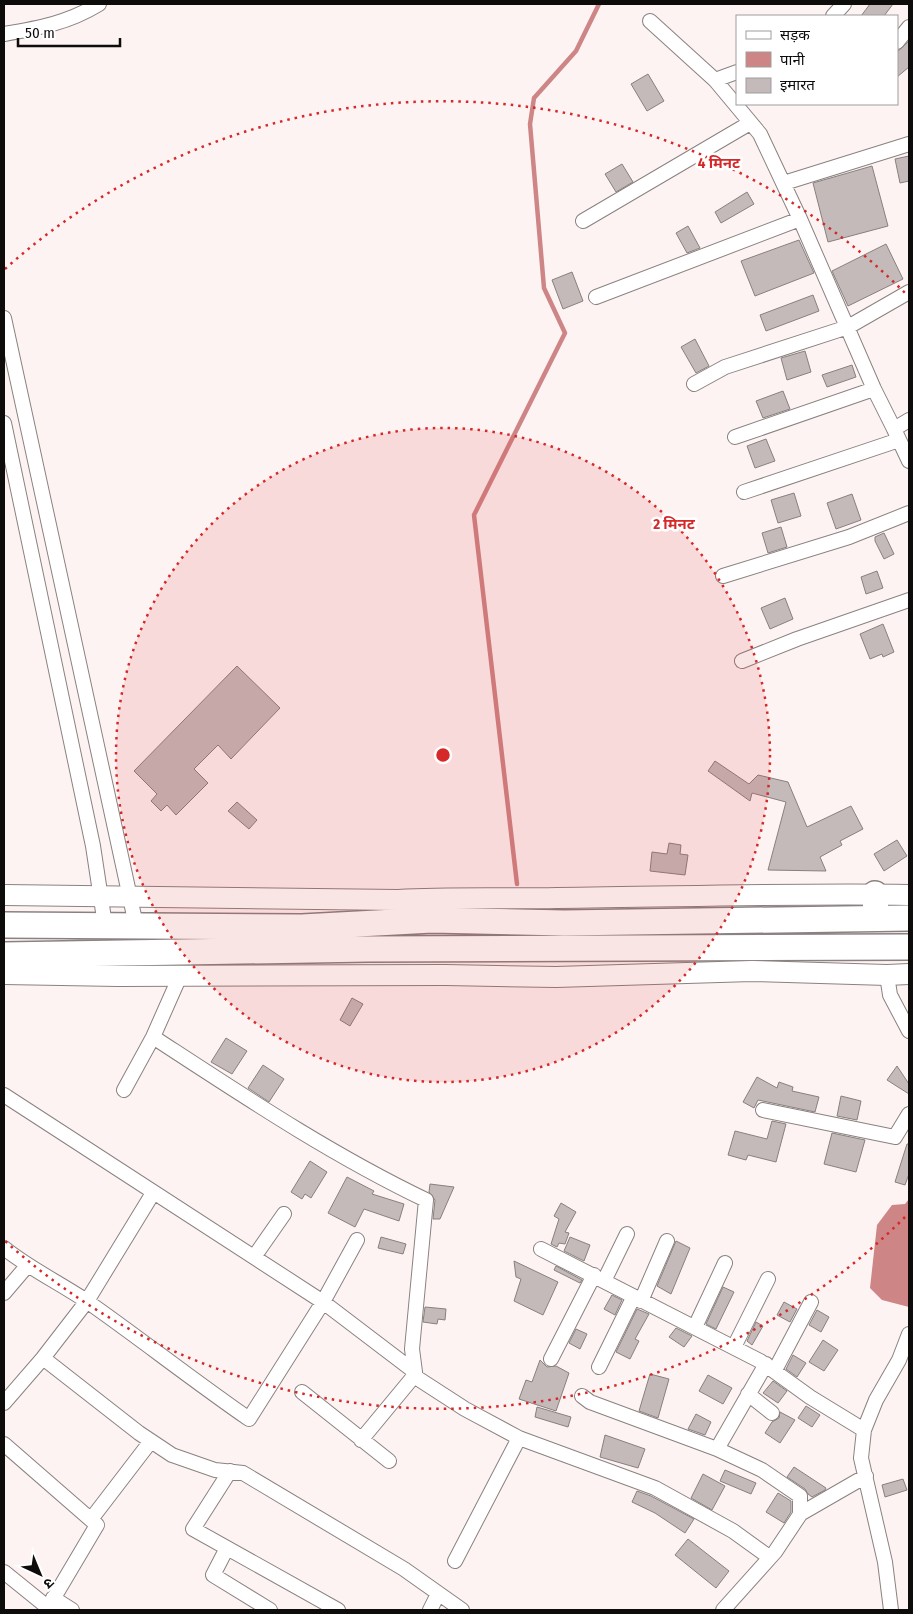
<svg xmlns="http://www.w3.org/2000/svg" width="913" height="1614" viewBox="0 0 913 1614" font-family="'Fira Sans Condensed','Noto Sans Devanagari',sans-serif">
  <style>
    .water { fill: #ce8586 }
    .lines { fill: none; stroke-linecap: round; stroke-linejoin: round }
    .stream { stroke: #ce8586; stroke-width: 4.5 }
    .building { fill: #c4baba; stroke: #88807f }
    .street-casing { stroke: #8a8281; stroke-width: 16 }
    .secondary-casing { stroke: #8a8281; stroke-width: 22 }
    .highway-casing { stroke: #8a8281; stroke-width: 28 }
    .street { stroke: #fff; stroke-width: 14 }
    .secondary { stroke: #fff; stroke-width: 20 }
    .highway { stroke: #fff; stroke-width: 25 }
    .ring { fill: none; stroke: #d62828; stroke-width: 2.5; stroke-dasharray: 2.5 5 }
    .centre { fill: #d62828; stroke: #fff; stroke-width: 2.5 }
    .ring-label { font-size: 15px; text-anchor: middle; font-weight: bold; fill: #d62828; stroke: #fff; stroke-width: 5; stroke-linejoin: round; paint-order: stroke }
  </style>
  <rect width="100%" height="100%" fill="#fdf3f3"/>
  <!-- water -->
  <path class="water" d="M909 1199V1307L882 1300 870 1288 877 1225 892 1205 905 1204Z"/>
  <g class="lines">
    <!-- stream -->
    <path class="stream" d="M517 884 474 515 565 333 544 288 530 124 534 98 576 51 599 4"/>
  </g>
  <!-- building -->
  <path class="building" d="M870 4H893L884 16H861Z
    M909 41V67L897 77V52Z
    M648 74 664 101 647 111 631 84Z
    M909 156V181L900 183 895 159Z
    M622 164 633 182 616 192 605 174Z
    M872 166 888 226 828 242 813 183Z
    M747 192 754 204 721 223 715 212Z
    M688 226 700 248 687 253 676 233Z
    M799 240 814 273 755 296 741 261Z
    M886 244 903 279 848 306 832 271Z
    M572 272 583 301 563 309 552 280Z
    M813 295 819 311 766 331 760 315Z
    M695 339 709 366 696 373 681 347Z
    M805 351 811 372 787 380 781 358Z
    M852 365 856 377 827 387 822 375Z
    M783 391 790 409 763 418 756 401Z
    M766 439 775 461 755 468 747 446Z
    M794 493 801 516 778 523 771 500Z
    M852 494 861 520 836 529 827 503Z
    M781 527 787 547 768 553 762 533Z
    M884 533 894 554 884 559 875 541V537Z
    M877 571 883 588 866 594 861 577Z
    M785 598 793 619 770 629 761 608Z
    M883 624 894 652 883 657 882 654 870 659 860 634Z
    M237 666 280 708 231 759 218 745 194 769 208 783 176 815 167 805 161 811 151 801 157 794 134 771Z
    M715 761 749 784 758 775 788 782 807 827 851 806 863 829 840 841 842 845 820 857 826 871 768 870 786 802 752 793 750 801 708 771Z
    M237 802 257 820 249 829 228 811Z
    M897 840 907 856 884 871 874 854Z
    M669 843 681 845 680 854 688 855 685 875 650 871 652 852 667 854Z
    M352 998 363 1004 350 1026 340 1020Z
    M226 1038 247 1051 232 1074 211 1062Z
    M263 1065 284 1079 269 1102 248 1088Z
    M897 1066 909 1084V1094L887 1080Z
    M757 1077 777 1088 779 1082 793 1087 792 1091 819 1097 815 1112 758 1100 754 1108 743 1102Z
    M841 1096 861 1101 857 1120 837 1116Z
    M772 1121 786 1124 776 1162 748 1155 746 1160 728 1155 735 1131 767 1139Z
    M832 1133 865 1140 856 1172 824 1164Z
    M907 1144H909V1174L905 1185 895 1182Z
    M310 1161 327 1172 311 1198 305 1194 302 1199 291 1192Z
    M347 1177 374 1191 372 1194 404 1204 399 1221 364 1209 355 1227 328 1213Z
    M430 1184 454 1187 440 1219H433L435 1200 429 1192Z
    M561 1203 576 1212 565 1232 569 1233 565 1244 559 1243 557 1247 551 1244 559 1219 554 1216Z
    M381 1237 406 1244 403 1254 378 1248Z
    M570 1237 590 1245 584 1261 564 1251Z
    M676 1241 690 1248 671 1294 657 1286Z
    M514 1261 558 1282 543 1315 514 1301 521 1279 516 1277Z
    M556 1266 582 1280 580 1283 554 1270Z
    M723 1287 734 1292 716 1329 706 1324Z
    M612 1295 622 1300 615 1315 604 1309Z
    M784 1302 797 1309 790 1322 777 1315Z
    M425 1307 446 1309 445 1320 438 1319 437 1324 423 1322Z
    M637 1309 649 1314 635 1339 639 1341 630 1359 616 1352Z
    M817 1310 829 1317 821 1332 809 1325Z
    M756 1322 763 1326 752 1345 747 1341Z
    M676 1328 692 1336 684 1347 669 1337Z
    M576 1329 587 1334 580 1349 569 1343Z
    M823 1340 838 1350 824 1371 809 1362Z
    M793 1355 806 1363 797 1377 786 1369Z
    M540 1360 547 1367 556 1366 569 1373 556 1411 519 1399 526 1380 532 1382Z
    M650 1374 669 1379 658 1418 639 1411Z
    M708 1375 732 1388 723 1404 699 1391Z
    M773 1381 787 1391 778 1403 763 1393Z
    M806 1406 820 1415 812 1427 798 1418Z
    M537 1407 571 1417 568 1427 535 1417Z
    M780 1412 795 1420 780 1443 765 1433 772 1422 779 1418Z
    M696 1414 711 1422 705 1435 688 1429Z
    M605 1435 645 1449 638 1468 600 1457Z
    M794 1467 826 1488 825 1490 812 1497 808 1494 805 1489 787 1477Z
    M725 1470 756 1483 751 1494 720 1481Z
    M703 1474 725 1486 712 1510 691 1498Z
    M903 1479 907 1490 885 1497 882 1485Z
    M637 1491 651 1496 694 1519 685 1533 655 1513 632 1502Z
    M778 1493 791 1501V1512L784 1523 766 1512Z
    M688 1539 729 1571 716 1588 675 1555Z"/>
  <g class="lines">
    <defs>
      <path id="street" d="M833 16 844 4
        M650 21 715 80 760 134 800 219 874 389 894 429
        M4 34C39 28 68 23 99 4
        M897 42 909 27
        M715 80 737 72
        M784 183 909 144
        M583 221 750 123
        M596 297 800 219
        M4 318 136 925
        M694 384 725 367 848 327 909 292
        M909 420 894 429 909 461
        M4 423 93 846 105 925
        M735 437 874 389
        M744 492 899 440
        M723 576 849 537 909 513
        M742 661 797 639 909 600
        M887 975 890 995 909 1031
        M153 1037C242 1095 330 1154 426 1200L412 1349 415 1372
        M124 1090 153 1037 180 976
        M4 1095 323 1302 415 1372 414 1376 465 1409 519 1438 655 1488 733 1531 769 1557
        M763 1110 895 1137 909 1114
        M4 1248C30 1269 60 1283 88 1302 142 1340 194 1381 249 1419L323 1302 357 1240
        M541 1249 760 1361 810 1397 864 1430
        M254 1257 284 1214
        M604 1281 627 1234
        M4 1293 27 1266
        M641 1301 667 1241
        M695 1327 725 1263
        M734 1347 768 1279
        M43 1358 139 1433 172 1455 215 1470 243 1473 404 1569 462 1610
        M551 1359 594 1275
        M599 1367 633 1298
        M775 1370 811 1302
        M302 1392 389 1461
        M748 1394 772 1413
        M582 1396 590 1402 717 1449 762 1470 800 1496V1514L866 1476
        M4 1403 43 1358 87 1301 153 1193
        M361 1440 414 1376
        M4 1444 97 1525 49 1606
        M717 1449 766 1364
        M230 1471 193 1529 338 1610
        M92 1518 151 1441
        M227 1548 213 1575 270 1610
        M455 1561 519 1438
        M4 1572 51 1610
        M53 1598 72 1610
        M430 1610 438 1594
        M723 1610 775 1552 801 1513
        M891 1610 885 1562 861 1458 864 1430 876 1400 899 1360 909 1334"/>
      <path id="secondary" d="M4 895 398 900C451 897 503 899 557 898 674 897 792 893 909 895
        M4 974 118 976 445 975 556 977 752 971 887 975 909 974"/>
      <path id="highway" d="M875 894 876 918
        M4 925 302 927 432 920 564 923 909 918
        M4 955 368 949 909 947"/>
    </defs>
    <!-- street casing -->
    <use href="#street" class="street-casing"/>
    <!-- secondary casing -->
    <use href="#secondary" class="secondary-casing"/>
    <!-- highway casing -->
    <use href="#highway" class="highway-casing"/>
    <!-- street -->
    <use href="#street" class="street"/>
    <!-- secondary -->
    <use href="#secondary" class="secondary"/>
    <!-- highway -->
    <use href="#highway" class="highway"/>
  </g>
  <!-- distance rings -->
  <circle cx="443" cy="755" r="327" fill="#d62828" fill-opacity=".12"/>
  <g class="ring">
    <circle cx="443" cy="755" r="327"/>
    <path d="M905 1217A654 654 0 0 1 5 1241M5 269A654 654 0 0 1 905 293"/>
  </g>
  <circle cx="443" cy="755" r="8" class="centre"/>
  <g class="ring-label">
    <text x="719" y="168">4 मिनट</text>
    <text x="674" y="529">2 मिनट</text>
  </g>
  <!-- border -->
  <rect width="913" height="1614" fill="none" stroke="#0e0b0b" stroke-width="10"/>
  <!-- legend -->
  <rect x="736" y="15" width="162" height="90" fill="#ffffff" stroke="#9f9d9d"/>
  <rect x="746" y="31" width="25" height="8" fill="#ffffff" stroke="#9f9d9d"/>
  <text x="780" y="40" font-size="15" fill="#0e0b0b">सड़क</text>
  <rect x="746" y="52" width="25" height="15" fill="#ce8586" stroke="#9f9d9d"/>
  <text x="780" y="65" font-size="15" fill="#0e0b0b">पानी</text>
  <rect x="746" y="78" width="25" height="15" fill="#c4baba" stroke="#9f9d9d"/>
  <text x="780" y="90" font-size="15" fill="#0e0b0b">इमारत</text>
  <!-- north arrow -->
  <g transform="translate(40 1574) rotate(136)" stroke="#ffffff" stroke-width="4" paint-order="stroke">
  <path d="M0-4L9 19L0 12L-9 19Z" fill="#0e0b0b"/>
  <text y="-8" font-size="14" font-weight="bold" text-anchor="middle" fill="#0e0b0b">उ</text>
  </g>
  <!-- scale -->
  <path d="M18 38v8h102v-8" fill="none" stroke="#0e0b0b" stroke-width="2.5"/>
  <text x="25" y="38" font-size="15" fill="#0e0b0b" stroke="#ffffff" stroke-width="4" paint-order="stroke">50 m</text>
</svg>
